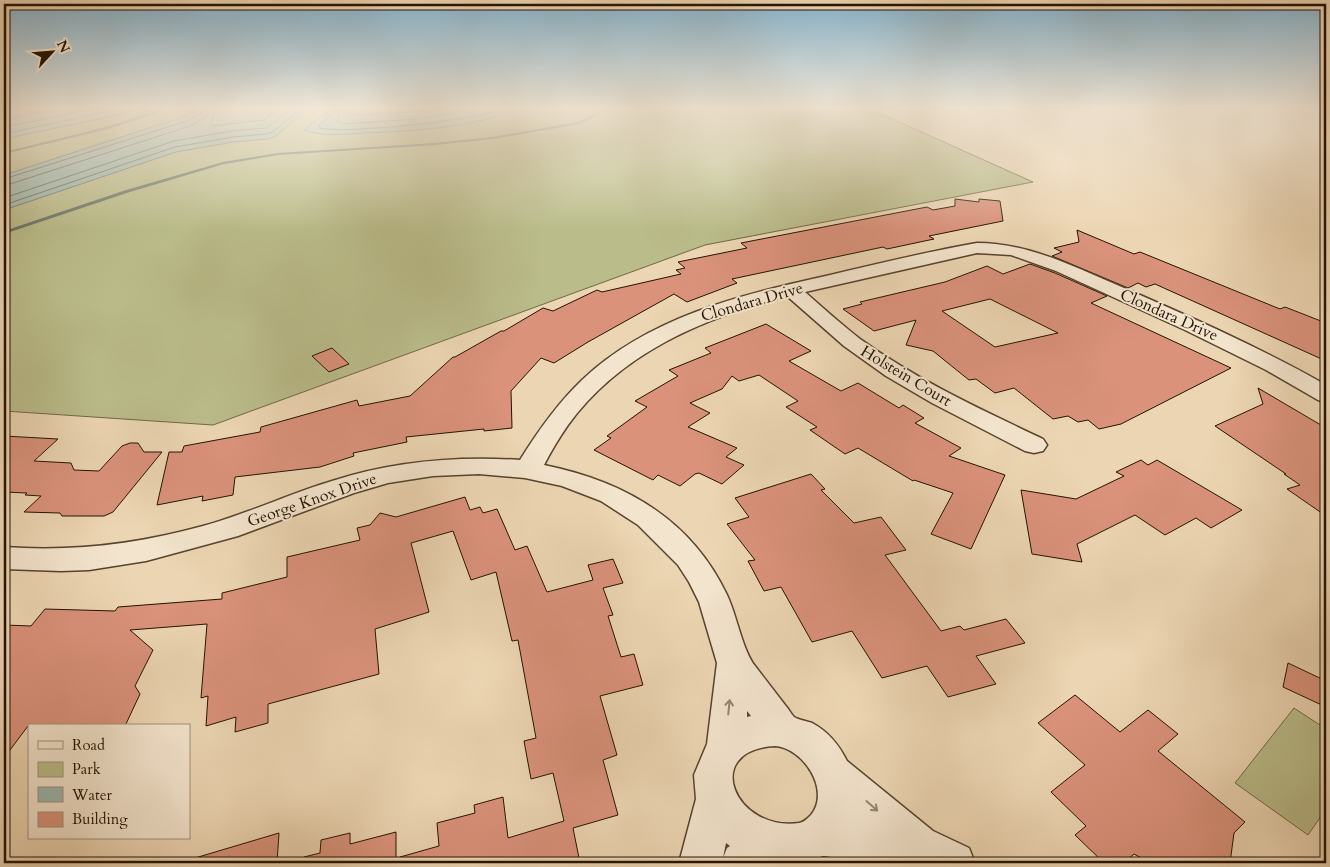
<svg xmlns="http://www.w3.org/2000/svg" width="1330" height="867" viewBox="0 0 1330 867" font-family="Cardo,serif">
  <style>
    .green { fill: #babc8a; stroke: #6f6845 }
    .water { fill: #99b8af; stroke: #6a7669 }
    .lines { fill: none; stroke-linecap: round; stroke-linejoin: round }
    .shore { stroke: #5e6658; stroke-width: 1 }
    .stream { fill: #6a7669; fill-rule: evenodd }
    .building { fill: #da927b; stroke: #241300; fill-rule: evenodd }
    .minor-casing { stroke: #56442c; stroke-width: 3 }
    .minor { fill: #f3e4cd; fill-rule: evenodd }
    .oneway { stroke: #968671 }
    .labels { text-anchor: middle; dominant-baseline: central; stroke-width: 4; stroke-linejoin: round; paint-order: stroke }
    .street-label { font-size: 16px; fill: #241300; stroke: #f3e4cd }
  </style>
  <rect width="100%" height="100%" fill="#ecd5b2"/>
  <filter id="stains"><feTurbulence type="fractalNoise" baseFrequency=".004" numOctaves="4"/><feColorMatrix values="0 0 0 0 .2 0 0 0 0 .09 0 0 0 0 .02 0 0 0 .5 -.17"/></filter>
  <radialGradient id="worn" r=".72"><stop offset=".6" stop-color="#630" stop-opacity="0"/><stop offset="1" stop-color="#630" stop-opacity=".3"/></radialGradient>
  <!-- green -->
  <path class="green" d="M4 108H868L1033 182 705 245 213 425 4 411Z
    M1294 708 1326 729V809L1308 835 1235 783Z"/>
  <!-- water -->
  <path class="water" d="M4 108H140L118 115 4 139Z
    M201 108H313L300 115 276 136 268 139 233 142 176 152 4 210V175L186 116Z
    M335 108H524C473 127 419 131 365 133 345 134 322 137 304 130L327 111Z"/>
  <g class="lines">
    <!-- shore -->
    <path class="shore" d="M216 108 211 123 213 126 264 120 279 108
      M335 108 333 114 319 125V128C338 131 357 129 376 128 421 125 465 120 509 108
      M341 108 337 121 343 124 415 119 483 108
      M349 108 351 115 414 112 442 108
      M4 119 62 108
      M4 127 98 108
      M4 134 123 108
      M4 179 187 121 200 114 202 108
      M4 186 190 126 205 118 208 108
      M4 198 174 141 232 131 266 128 291 108
      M4 205 175 147 233 137 267 134 274 131 302 108"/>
    <!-- stream -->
    <path class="stream" d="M162 108H167L149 116 108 129 4 154V152L106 127Z
      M607 108H611L580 124 493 139 435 145 278 155 224 164 130 192 4 234V231L126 190 223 162 278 153 435 143 493 137 578 122Z"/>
  </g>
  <!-- building -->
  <path class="building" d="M955 199 979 202V199L1000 201 1003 221 929 236 934 239 887 249 883 247 732 279 737 283 687 302 674 294 588 342 554 363 541 358 511 391 512 428 484 431V429L406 437 407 442 353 453 354 456 320 467 235 477 233 495 202 501 203 496 157 505 169 452H182L184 446 260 432 261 427 357 400 359 406 410 396 453 357H455L501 331H504L543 308 553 311 597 290 602 292 681 274 676 270 685 268 678 262 747 248 741 243 927 207 933 210 955 206Z
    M1077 230 1134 254 1140 252 1280 309 1285 307 1326 323V361L1155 284 1146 287 1138 283 1128 288 1052 256 1062 252 1054 248 1079 242Z
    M1030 264 1055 273 1107 296 1091 303 1231 368 1121 424 1099 429 1088 420 1078 422 1068 416 1053 419 1014 388 995 393 976 379 969 380 933 351 906 345 916 320 874 331 843 309 862 304 860 302 945 282 987 266 1003 274ZM990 299 1058 333 995 347 942 311Z
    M766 324 811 351 789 361 841 391 858 383 899 408 903 405 924 418 915 423 961 448 949 456 1005 475 971 549 931 534 953 493 914 480 913 481 858 448 845 454 810 430 817 427 786 407 798 401 759 375 739 381 732 376 722 389 690 403 710 413 688 427 737 448 726 457 744 465 722 484 699 473 695 474 680 486 658 475 653 480 594 450 611 438 607 436 647 407 635 401 678 376 669 370 711 353 705 348Z
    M332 348 349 364 329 372 312 356Z
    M1258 388 1326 428V516L1287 489 1300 485 1284 474H1286L1215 426 1263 404Z
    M4 436 58 439 34 461 71 463 74 470 99 471 122 446 130 443H138L144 452H162L113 512 104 516H62L60 513 24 512 41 496 25 495 27 493 4 492Z
    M1141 460 1148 465 1157 460 1242 510 1211 528 1196 518 1165 535 1135 515 1077 544 1082 562 1032 554 1021 490 1076 499 1124 476 1116 472Z
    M811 474 825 489 821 490 854 523 881 517 906 550 885 555 941 631 960 626 964 630 1006 619 1025 643 976 656 996 684 948 697 927 666 882 678 852 631 812 642 781 587 764 591 748 561 755 560 727 524 749 517 735 498Z
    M465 497 470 510 480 507 483 513 497 509 515 550 527 546 547 592 593 580 588 565 613 559 623 583 603 588 613 615 608 616 621 657 634 654 643 685 600 696 617 755 603 760 618 815 573 828 580 863H400V857L439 846 437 823 475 813 474 805 503 797 508 838 564 821 553 773 531 779 524 741 536 738 518 640 512 641 496 572 471 580 453 531 411 543 429 612 375 629 379 674 268 704V723L235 732 236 717 206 726 208 696 201 698 207 624 130 630 153 650 135 686 140 694 125 726H28L4 758V625L31 626 45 609 115 611 118 607 222 599V593L287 577V557L360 540 357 528 370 525 380 513 396 517Z
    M1288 663 1326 681V707L1283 687Z
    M1075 695 1120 732 1148 710 1178 734 1158 751 1245 822 1234 833 1230 863H1151L1134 854 1124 863H1104L1075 835 1086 826 1051 792 1085 765 1038 723Z
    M396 832V863H305L304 857 320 853 321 840 350 833V844Z
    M279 833 277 863H195V858Z"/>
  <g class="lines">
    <defs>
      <path id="minor" d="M977 243C1030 243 1076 268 1124 288 1193 318 1261 348 1326 385V402L1318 400 1266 370 1185 330 1056 271 1011 255 977 253 805 292C823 308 841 324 860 339 917 380 980 409 1043 439L1047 445 1043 451 1034 453 1025 451 932 403 886 376 844 346 787 296C703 318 620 353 568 425 559 438 551 451 544 465 624 481 691 519 727 595 737 616 742 649 755 666 765 679 775 692 785 705 788 708 791 714 794 717 799 720 807 721 812 723 829 732 839 745 847 761L933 831 969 848 975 863H885L823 856 805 863H679L696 799 694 775 707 744 717 663 699 602 689 582 678 565 638 525 601 501 562 486 525 478 479 474 433 476 388 483 354 493 238 536 146 561 89 570 61 571 4 569V547C72 552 138 544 203 526 247 514 289 494 332 481 394 461 456 456 520 460 538 431 557 404 582 380 649 317 740 295 826 276 876 264 926 252 977 243ZM747 711 751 716 747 717ZM775 746C804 748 831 791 811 815 807 819 804 822 799 823 735 832 700 750 775 746ZM726 843 730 846 727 848 723 858Z"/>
    </defs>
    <!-- minor casing -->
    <use href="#minor" class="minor-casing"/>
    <!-- minor -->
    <use href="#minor" class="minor"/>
  </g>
  <!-- one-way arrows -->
  <defs><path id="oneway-shaft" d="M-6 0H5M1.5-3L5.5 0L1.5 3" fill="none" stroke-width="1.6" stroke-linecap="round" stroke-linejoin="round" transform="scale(1.25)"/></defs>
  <g class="oneway">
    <use href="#oneway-shaft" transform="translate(729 707) rotate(-84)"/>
    <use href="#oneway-shaft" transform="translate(872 806) rotate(41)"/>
  </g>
  <!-- sky -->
  <linearGradient id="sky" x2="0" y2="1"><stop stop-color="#88b6d1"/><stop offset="0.47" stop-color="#f6ecdc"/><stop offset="1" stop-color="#f6ecdc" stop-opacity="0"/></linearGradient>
  <rect width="1330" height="230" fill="url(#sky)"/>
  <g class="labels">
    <!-- street labels -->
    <g class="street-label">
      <text transform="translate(752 302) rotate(-16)">Clondara Drive</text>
      <text transform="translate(1169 315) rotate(24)">Clondara Drive</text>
      <text transform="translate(906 376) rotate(31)">Holstein Court</text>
      <text transform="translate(312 500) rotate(-19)">George Knox Drive</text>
    </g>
  </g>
  <!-- margin -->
  <rect width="1330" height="867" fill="none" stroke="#ecd5b2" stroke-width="20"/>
  <rect x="5" y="5" width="1320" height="857" fill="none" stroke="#241300" stroke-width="2.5"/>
  <rect x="10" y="10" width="1310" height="847" fill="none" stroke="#241300"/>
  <!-- legend -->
  <rect x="28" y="724" width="162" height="115" fill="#f3e4cd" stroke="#a0907b"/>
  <rect x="38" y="741" width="25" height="8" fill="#f3e4cd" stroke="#a0907b"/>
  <text x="72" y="750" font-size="15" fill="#241300">Road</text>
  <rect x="38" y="762" width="25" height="15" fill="#babc8a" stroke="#a0907b"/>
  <text x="72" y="774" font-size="15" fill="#241300">Park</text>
  <rect x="38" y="787" width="25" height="15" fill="#99b8af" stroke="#a0907b"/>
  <text x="72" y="800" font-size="15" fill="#241300">Water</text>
  <rect x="38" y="812" width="25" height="15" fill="#da927b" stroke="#a0907b"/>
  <text x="72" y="824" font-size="15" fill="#241300">Building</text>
  <!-- north arrow -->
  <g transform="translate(52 52) rotate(64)" stroke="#f3e4cd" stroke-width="4" paint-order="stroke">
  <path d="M0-4L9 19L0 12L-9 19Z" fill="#241300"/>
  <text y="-8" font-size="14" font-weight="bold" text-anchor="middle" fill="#241300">N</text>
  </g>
  <rect width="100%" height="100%" filter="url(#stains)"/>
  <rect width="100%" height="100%" fill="url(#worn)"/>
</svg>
